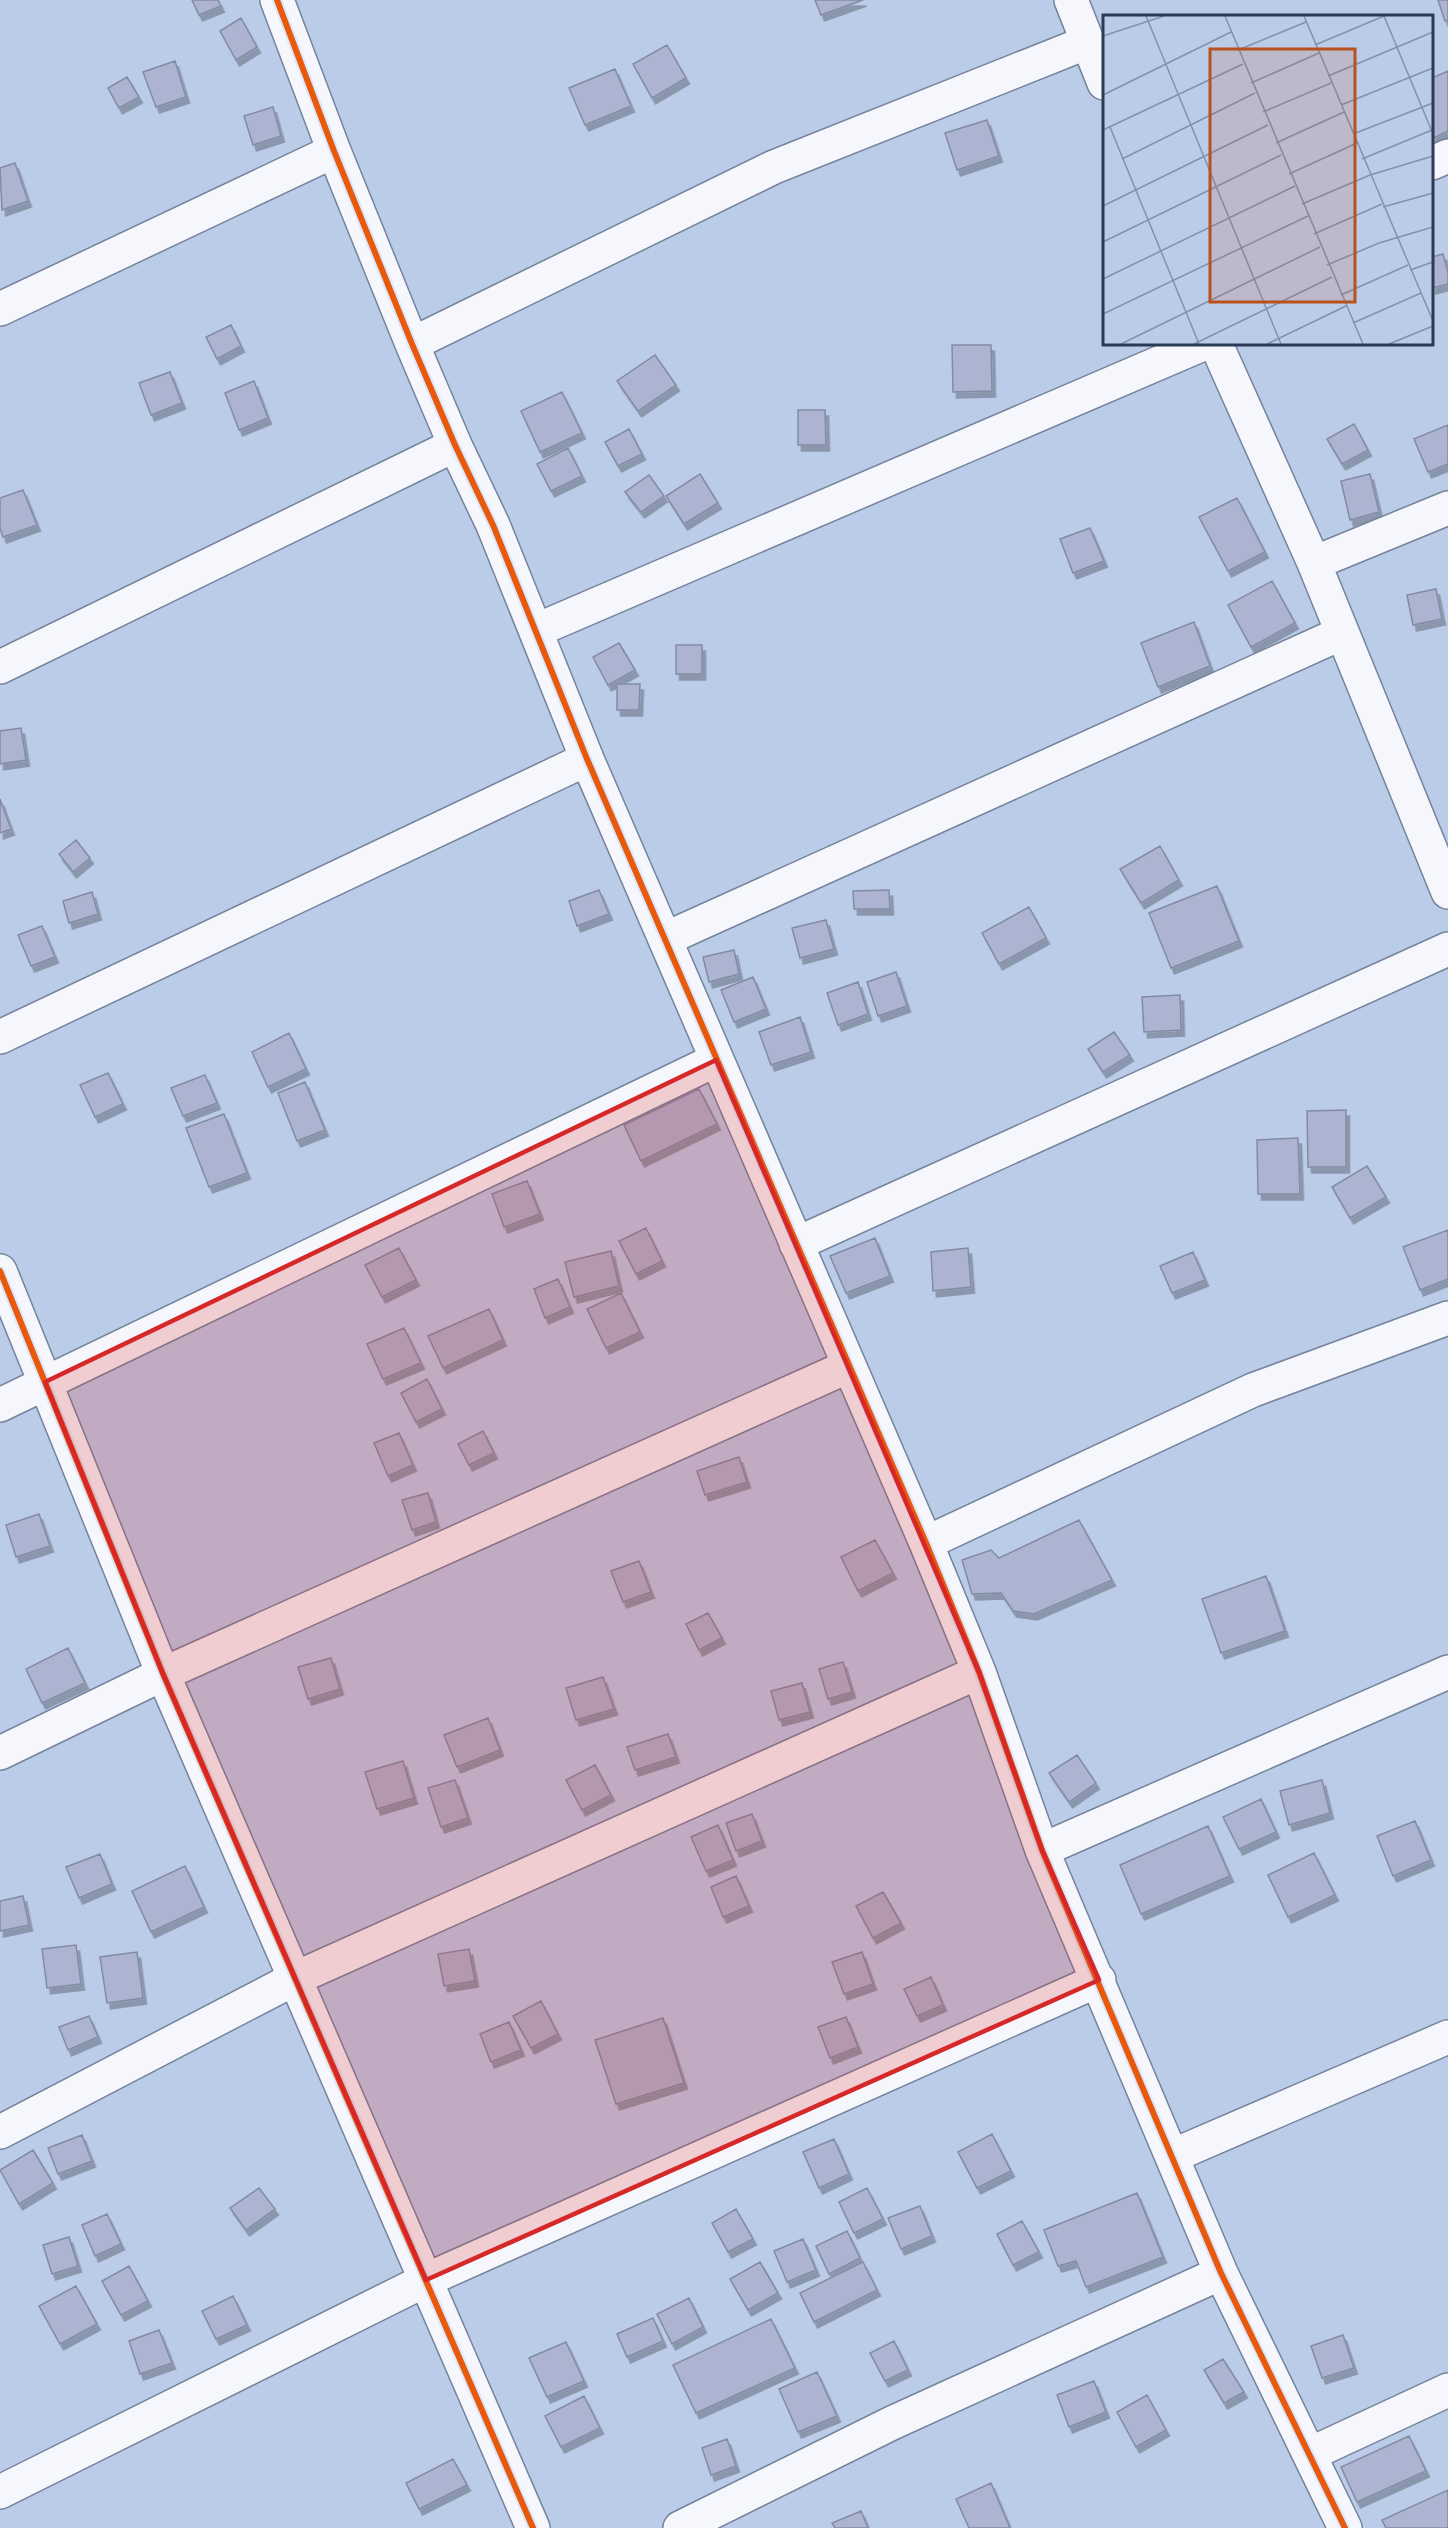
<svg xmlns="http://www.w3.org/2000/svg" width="1448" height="2528" viewBox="0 0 1448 2528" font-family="'Nunito Sans',sans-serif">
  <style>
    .building { fill: #acb4d1; stroke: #838ba4; stroke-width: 1.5; filter: url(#shadow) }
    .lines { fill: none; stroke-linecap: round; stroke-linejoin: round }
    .minor-casing { stroke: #75839b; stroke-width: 36 }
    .minor { stroke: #f5f7fc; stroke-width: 33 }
    .cycleway-casing { stroke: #dbe7fc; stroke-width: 10 }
    .cycleway { stroke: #e8590c; stroke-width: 6 }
    .marked { fill: #d62828; fill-opacity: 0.2; stroke: #d62828; stroke-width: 4.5; stroke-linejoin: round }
    .inset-road { fill: none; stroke: #8192ae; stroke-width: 1.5 }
    .view { fill: #b9511e; fill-opacity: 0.15; stroke: #b9511e; stroke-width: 3 }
    .inset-edge { fill: none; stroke: #2b3a55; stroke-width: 3 }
  </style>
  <defs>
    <filter id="shadow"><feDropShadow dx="3.5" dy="6" stdDeviation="0" flood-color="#0004"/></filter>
  </defs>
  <rect width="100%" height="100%" fill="#bbcce9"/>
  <!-- building -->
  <path class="building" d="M192 0H218L221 6 199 15Z
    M815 0H863L821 15Z
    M1438 0H1448V20L1445 21Z
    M241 18 257 47 236 60 220 31Z
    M667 45 686 78 652 98 633 64Z
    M175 61 186 97 156 107 143 72Z
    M615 69 631 106 585 125 569 88Z
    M1448 71V131L1432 139V78Z
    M127 77 139 97 119 108 108 88Z
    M273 107 281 136 253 145 244 116Z
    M987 120 999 156 957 170 945 133Z
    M15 163 28 201 2 210 0 168Z
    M1443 254 1448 272V284L1432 288V257Z
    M231 325 241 346 217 359 206 337Z
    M952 345H991L992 391 953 392Z
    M655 355 676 385 638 411 617 381Z
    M170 372 182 403 151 415 139 383Z
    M254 381 268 418 239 430 225 393Z
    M562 392 582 433 540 452 521 411Z
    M798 410H825L826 445H798Z
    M1354 424 1368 450 1342 464 1327 439Z
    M1448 425V464L1428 472 1414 439Z
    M629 429 642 454 618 466 605 442Z
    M568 448 582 476 551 491 537 464Z
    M700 474 718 503 684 524 666 496Z
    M1370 474 1379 512 1350 520 1341 481Z
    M649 475 664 496 641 512 625 492Z
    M23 490 37 525 3 537 0 528V498Z
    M1237 498 1265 552 1228 571 1199 517Z
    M1090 528 1104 561 1073 573 1060 539Z
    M1272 581 1295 623 1251 647 1228 605Z
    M1436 589 1442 619 1413 625 1407 595Z
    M1194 622 1210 666 1158 687 1141 643Z
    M619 643 635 670 608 685 593 657Z
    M676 645H702V674H676Z
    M617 684H640L639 710H617Z
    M21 728 26 760 0 764V731Z
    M0 799 11 829 0 833Z
    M76 840 90 858 73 872 59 854Z
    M1160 846 1179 880 1141 903 1120 869Z
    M1217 886 1239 941 1171 968 1149 913Z
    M599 890 609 914 577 926 569 901Z
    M889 890 890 909H854L853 891Z
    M92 892 98 914 69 923 63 901Z
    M1029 907 1046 938 999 964 982 933Z
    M826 920 834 949 800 958 792 928Z
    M42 926 55 957 31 966 18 935Z
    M734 950 739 974 709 982 703 957Z
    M896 972 907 1006 878 1016 867 982Z
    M753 977 766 1009 734 1022 721 990Z
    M858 982 868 1014 838 1025 827 993Z
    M1180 995 1181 1030 1144 1032 1142 997Z
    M800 1017 811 1052 771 1065 759 1032Z
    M1114 1032 1130 1055 1103 1072 1088 1049Z
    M289 1033 306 1069 268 1087 252 1052Z
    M108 1073 123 1104 95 1117 80 1085Z
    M205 1075 217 1103 183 1116 171 1088Z
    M305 1082 325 1130 297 1141 278 1093Z
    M699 1089 717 1124 641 1161 624 1125Z
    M1346 1110V1167H1308L1307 1111Z
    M224 1114 247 1173 209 1187 186 1128Z
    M1298 1138 1300 1194H1258L1257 1140Z
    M1367 1166 1386 1197 1350 1218 1332 1187Z
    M527 1181 540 1214 504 1227 492 1194Z
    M646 1228 662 1261 636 1274 619 1241Z
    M1448 1230V1279L1420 1290 1403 1247Z
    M875 1238 890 1276 846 1293 830 1256Z
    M399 1248 416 1280 382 1297 365 1265Z
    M968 1248 971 1287 933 1291 931 1252Z
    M611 1251 619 1286 574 1297 565 1262Z
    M1193 1252 1205 1280 1172 1293 1160 1266Z
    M558 1279 570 1307 545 1318 534 1289Z
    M621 1293 640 1332 606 1348 587 1309Z
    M489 1309 503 1340 443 1368 428 1336Z
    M404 1328 421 1363 383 1379 367 1344Z
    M427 1379 442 1409 416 1422 401 1393Z
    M483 1431 494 1453 469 1465 458 1444Z
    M399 1433 413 1465 388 1476 374 1443Z
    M739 1457 747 1482 705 1495 697 1471Z
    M428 1493 436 1522 412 1530 402 1500Z
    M39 1514 50 1546 16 1557 6 1525Z
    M1079 1520 1112 1580 1034 1614 1013 1611 1001 1593 972 1594 962 1560 991 1550 999 1558Z
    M875 1540 893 1573 858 1591 841 1557Z
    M639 1561 651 1592 623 1602 611 1571Z
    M1266 1576 1285 1631 1221 1653 1202 1599Z
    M708 1613 722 1638 699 1650 686 1624Z
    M68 1648 85 1683 42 1703 26 1669Z
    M331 1658 340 1689 308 1699 298 1667Z
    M843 1662 852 1692 828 1699 819 1669Z
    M603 1677 614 1709 576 1720 566 1688Z
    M802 1683 810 1712 779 1720 771 1691Z
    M488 1718 500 1750 457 1767 444 1735Z
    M668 1734 676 1757 635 1770 627 1747Z
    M1077 1755 1096 1783 1069 1802 1049 1773Z
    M403 1761 414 1798 377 1809 365 1772Z
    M595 1765 611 1795 582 1810 566 1780Z
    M455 1780 468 1818 441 1827 428 1788Z
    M1322 1780 1330 1813 1289 1825 1280 1791Z
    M1261 1799 1276 1832 1239 1849 1223 1817Z
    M752 1814 762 1841 736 1851 726 1823Z
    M1415 1821 1431 1860 1393 1876 1377 1836Z
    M718 1825 733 1860 706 1871 691 1837Z
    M1208 1826 1230 1876 1141 1914 1120 1865Z
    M1314 1853 1335 1895 1288 1917 1268 1875Z
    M100 1854 112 1884 79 1898 66 1867Z
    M185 1866 204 1907 151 1932 132 1891Z
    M736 1876 749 1906 723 1917 711 1887Z
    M883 1892 901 1923 873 1938 856 1906Z
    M23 1896 29 1925 0 1931V1901Z
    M76 1945 81 1984 47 1988 42 1949Z
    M469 1949 475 1981 444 1986 438 1954Z
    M137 1952 143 1998 107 2003 100 1957Z
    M862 1952 873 1984 844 1994 832 1962Z
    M931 1977 943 2005 917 2016 904 1989Z
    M541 2001 558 2034 531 2048 513 2016Z
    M89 2016 98 2037 68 2050 59 2027Z
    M846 2017 858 2047 830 2058 818 2027Z
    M663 2018 684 2083 616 2104 595 2040Z
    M509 2022 521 2050 491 2062 480 2034Z
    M992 2134 1011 2171 977 2188 958 2152Z
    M82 2135 92 2161 58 2174 48 2148Z
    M834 2139 849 2174 819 2188 803 2152Z
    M33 2150 53 2183 19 2204 0 2170Z
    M259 2188 275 2209 246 2230 230 2208Z
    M867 2188 883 2219 854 2233 839 2202Z
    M1137 2193 1163 2257 1086 2287 1076 2261 1058 2266 1044 2230Z
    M920 2206 932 2236 901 2249 888 2218Z
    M736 2209 753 2239 728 2252 712 2223Z
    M107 2214 121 2244 95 2256 82 2225Z
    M1022 2221 1039 2252 1013 2265 997 2234Z
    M847 2231 860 2258 829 2274 816 2246Z
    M69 2237 78 2266 52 2274 43 2245Z
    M803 2239 816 2270 787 2282 774 2251Z
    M760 2262 778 2293 748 2310 730 2279Z
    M863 2262 877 2290 814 2322 800 2293Z
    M129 2266 148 2301 121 2315 102 2281Z
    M76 2286 97 2324 60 2344 39 2306Z
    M233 2296 247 2325 216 2339 202 2311Z
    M689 2298 703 2327 672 2344 657 2314Z
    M653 2318 663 2341 627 2357 617 2334Z
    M771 2319 795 2368 696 2413 673 2365Z
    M159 2330 172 2363 140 2374 129 2341Z
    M1343 2335 1354 2368 1322 2378 1311 2346Z
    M894 2341 908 2370 885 2381 870 2353Z
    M566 2342 584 2381 547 2397 529 2358Z
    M1223 2359 1244 2392 1224 2403 1204 2370Z
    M817 2372 837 2416 798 2432 779 2389Z
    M1094 2381 1106 2412 1069 2427 1057 2395Z
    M1147 2395 1166 2430 1136 2447 1117 2412Z
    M584 2396 600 2428 561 2447 545 2416Z
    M1409 2436 1426 2471 1357 2502 1341 2467Z
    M727 2439 736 2466 711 2475 702 2448Z
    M453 2459 467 2485 419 2509 406 2483Z
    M991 2483 1010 2528H969L956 2499Z
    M1448 2490V2528H1386L1382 2520Z
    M861 2511 868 2528H835L832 2523Z"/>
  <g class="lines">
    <defs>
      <path id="minor" d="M277 0 334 151 412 344 455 445 493 525 587 759 926 1543 979 1672 1042 1850 1221 2273 1345 2528
        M1071 0 1104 83
        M1432 163 1448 156
        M0 309 334 151
        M412 344 774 167 1088 42
        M1216 344 1314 563 1448 892
        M1314 563 1448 508
        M537 630 1203 344
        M0 667 455 445
        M665 939 1342 633
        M0 1037 587 759
        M796 1244 1448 949
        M0 1271 163 1674 533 2528
        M0 1405 716 1060
        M926 1543 1253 1390 1448 1318
        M0 1753 163 1674 849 1366
        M1042 1850 1448 1672
        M0 2132 296 1978 979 1672
        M1172 2156 1448 2037
        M1310 2454 1448 2390
        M0 2492 426 2280 1099 1980
        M680 2528 892 2423 1221 2273"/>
    </defs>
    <!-- minor casing -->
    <use href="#minor" class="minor-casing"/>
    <!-- minor -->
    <use href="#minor" class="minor"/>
    <defs>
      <path id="cycleway" d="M277 0 334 151 412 344 455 445 493 525 587 759 926 1543 979 1672 1042 1850 1221 2273 1345 2528
        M0 1271 163 1674 533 2528"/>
    </defs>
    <!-- cycleway casing -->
    <use href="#cycleway" class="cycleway-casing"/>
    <!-- cycleway -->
    <use href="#cycleway" class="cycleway"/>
  </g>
  <!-- marked area -->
  <path class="marked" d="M716 1060 979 1672 1042 1850 1099 1980 426 2280 163 1674 45 1382Z"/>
  <!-- overview -->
  <g transform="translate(1103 15)">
    <rect width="330" height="330" fill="#bbcce9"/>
    <path class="inset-road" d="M43 1 178 329M122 1 260 329M201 1 330 306M0 21 61 1M212 30 281 1 330 119M135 35 203 7M225 61 330 17M148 68 216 38M0 80 128 17M238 90 330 53M160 97 228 68M7 112 96 329M0 115 140 49M250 119 330 88M173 128 241 97M19 144 152 78M259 144 329 115M186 159 254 128M199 189 267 160 330 141M0 191 165 110M280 192 330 178M211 219 279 189M0 227 178 140M224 250 276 228 330 212M307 255 330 247M0 264 192 171M238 280 305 250M0 299 205 201M250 308 318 278M18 329 217 232M91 329 229 262M164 329 243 291M286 329 330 311"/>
    <path class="view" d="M107 34H252V287H107Z"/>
    <rect width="330" height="330" class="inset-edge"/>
  </g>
</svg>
